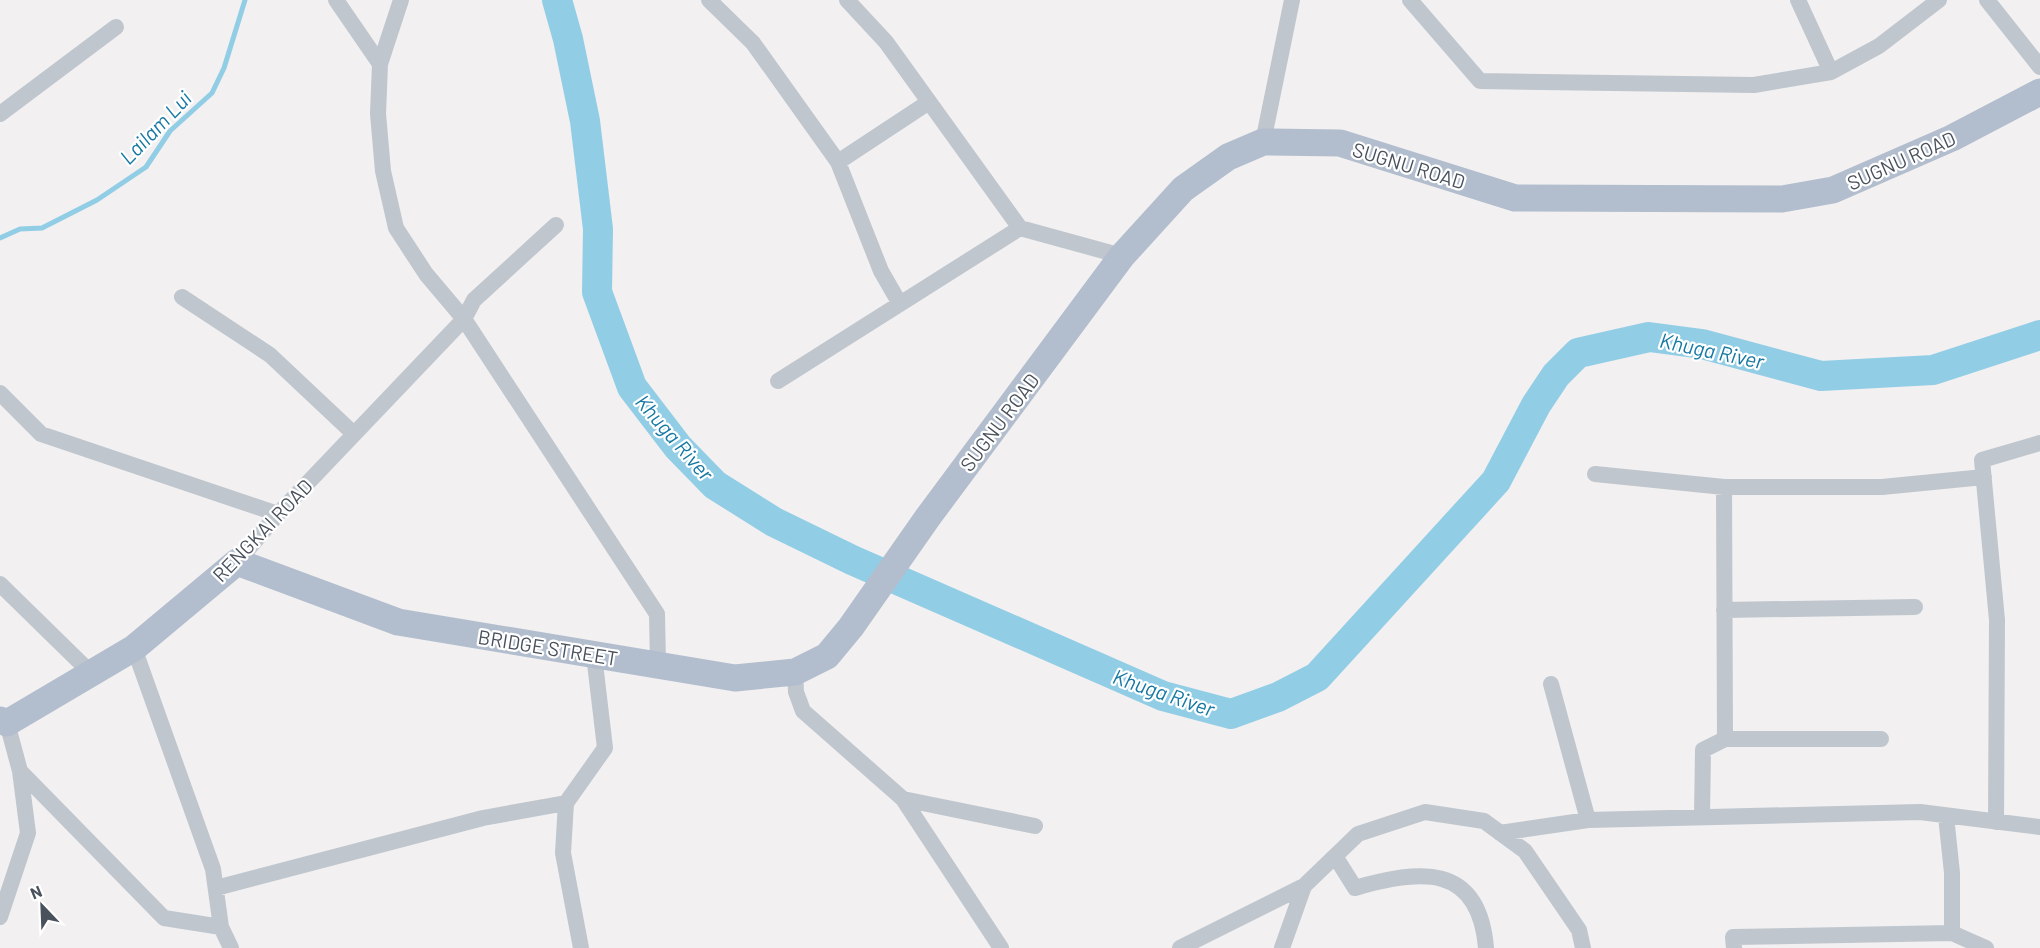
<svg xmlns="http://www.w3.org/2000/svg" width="2040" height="948" viewBox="0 0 2040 948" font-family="Barlow,sans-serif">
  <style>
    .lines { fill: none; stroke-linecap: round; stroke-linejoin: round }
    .stream { stroke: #92cde6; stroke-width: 5 }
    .river { stroke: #92cde6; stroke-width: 30 }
    .street { stroke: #bfc6ce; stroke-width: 16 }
    .primary { stroke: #b2bdcd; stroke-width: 27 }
    .labels { text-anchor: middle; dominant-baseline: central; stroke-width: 4.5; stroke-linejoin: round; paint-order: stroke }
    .street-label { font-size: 20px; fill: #49515c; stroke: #fff }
    .water-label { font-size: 21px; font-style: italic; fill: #1678a3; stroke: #fff }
  </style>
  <rect width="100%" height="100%" fill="#f2f0f0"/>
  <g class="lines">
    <!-- stream -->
    <path class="stream" d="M0 238 20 229 42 228 97 200 146 167 170 131 212 93 224 68 245 0"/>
    <!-- river -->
    <path class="river" d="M557 0 568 39 585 121 598 229 597 292 632 387 678 447 715 485 774 522 852 560 1163 696 1231 714 1278 697 1317 677 1496 481 1536 405 1556 375 1578 353 1649 337 1702 344 1821 376 1933 370 2040 335"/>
    <!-- street -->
    <path class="street" d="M336 0 380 64
      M401 0 380 64 378 114 383 171 396 228 426 274 464 319 657 614 658 665
      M709 0 753 43 838 162 881 271 900 304
      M847 0 886 42 1020 228 1122 256
      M1410 0 1480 81 1754 85 1831 72 1879 46 1939 0
      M1798 0 1831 72
      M1987 0 2040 67
      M0 114 116 27
      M1263 142 1292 0
      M838 162 929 102
      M182 297 270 355 354 434
      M778 381 1020 228
      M0 393 41 434 278 514
      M1595 474 1724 487H1882L1984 477
      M237 562 278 514 464 319 474 300 556 225
      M0 584 92 674
      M1724 610 1915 607
      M134 648 213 869 221 927 231 948
      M795 672 796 692 803 711 903 799 1001 948
      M1551 684 1588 820
      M7 723 20 771 164 918 221 927
      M1725 739H1881
      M903 799 1035 826
      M1946 816 1952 873V933
      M1702 817 1703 750 1725 739 1724 487
      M1996 822 1997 620 1982 460 2040 443
      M1500 833 1588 820 1920 812 2040 827
      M1335 856 1355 888C1420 869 1479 863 1486 948
      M216 888 483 818 566 803
      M0 917 28 833 20 771
      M581 948 563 853 566 803 605 748 594 655
      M1180 948 1304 886 1358 834 1425 812 1484 821 1525 851 1579 930 1583 948
      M1282 948 1304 886
      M1734 948 1733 937 1952 933 1986 948"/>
    <!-- primary -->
    <path class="primary" d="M0 720 7 723 134 648 237 562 398 622 735 678 795 672 827 656 851 627 928 517 1122 256 1183 189 1228 157 1263 142 1340 143 1515 198 1782 199 1833 190 1952 138 2040 92"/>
  </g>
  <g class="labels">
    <!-- street labels -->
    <g class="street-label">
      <text transform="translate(1901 160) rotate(-24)">SUGNU ROAD</text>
      <text transform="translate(1409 165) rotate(17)">SUGNU ROAD</text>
      <text transform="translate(999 422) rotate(-53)">SUGNU ROAD</text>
      <text transform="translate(262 530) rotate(-46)">RENGKAI ROAD</text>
      <text transform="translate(548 647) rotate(9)">BRIDGE STREET</text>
    </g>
    <!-- water labels -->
    <g class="water-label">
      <text transform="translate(155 127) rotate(-46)">Lailam Lui</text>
      <text transform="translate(1712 350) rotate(12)">Khuga River</text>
      <text transform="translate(675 437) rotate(49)">Khuga River</text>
      <text transform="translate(1164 692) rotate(19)">Khuga River</text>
    </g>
  </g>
  <!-- north arrow -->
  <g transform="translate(42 906) rotate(337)" stroke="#ffffff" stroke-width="4.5" paint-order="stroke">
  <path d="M0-4.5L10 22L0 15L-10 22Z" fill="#49515c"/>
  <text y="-9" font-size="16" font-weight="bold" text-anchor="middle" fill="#49515c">N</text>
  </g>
</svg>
